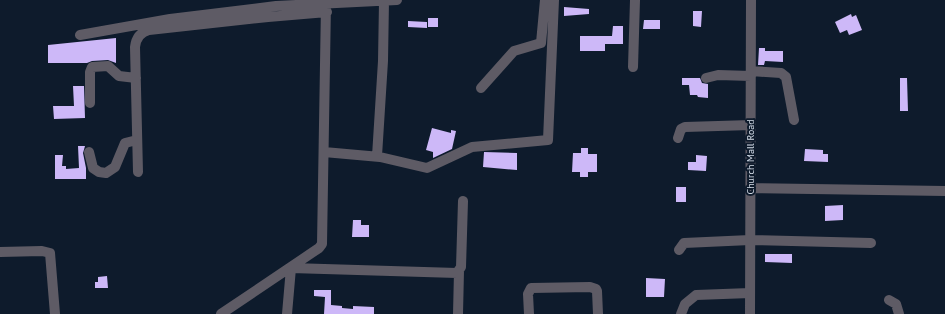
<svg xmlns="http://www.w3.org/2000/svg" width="945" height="314" viewBox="0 0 945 314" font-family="'PT Sans',sans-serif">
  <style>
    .building { fill: #cdb8f8 }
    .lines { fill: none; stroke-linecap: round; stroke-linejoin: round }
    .minor { stroke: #5e5b65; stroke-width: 10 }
    .labels { text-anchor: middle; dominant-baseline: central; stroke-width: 4; stroke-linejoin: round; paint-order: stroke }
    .street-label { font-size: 10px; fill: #d2dbe7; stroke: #0e1b2c }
  </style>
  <rect width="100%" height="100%" fill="#0e1b2c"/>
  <!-- building -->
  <path class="building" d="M564 7 589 9V14L564 16Z
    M693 11H702L701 27 693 26Z
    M851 14 852 17 856 15 862 30 849 35 847 30 840 33 835 22Z
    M428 18H438V27H428Z
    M644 20H660V29H643Z
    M408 21 427 22V28L408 27Z
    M613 26H623V44H605V51H580V36H612Z
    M116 38V63L108 60 92 61 87 63H48V45Z
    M759 48H765V51H783V62L765 61 764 65H758Z
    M682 78H700L702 83 708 84V98L698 97 697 95H690L689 85H682Z
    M900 78H907L908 111H900Z
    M73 86H84L85 118 54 119 53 106H74Z
    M432 128 451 133V130L456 131 452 149 433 158V152L426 150Z
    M78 146H85L83 153 86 168V179H55V155H63L62 166H66V169L79 168Z
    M581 148H588V154H597V172H588V177H580V172H572L573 153H581Z
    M805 149 823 150V154H828V162L804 161Z
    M484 152 517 153V170L483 167Z
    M696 155 707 156 706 171 688 170V162H696Z
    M676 187H686V202H676Z
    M843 205V220L825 221V206Z
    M353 220H361V225H369V237H352Z
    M765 254H792V263L765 262Z
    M107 276 108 288H95V282H98V277Z
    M646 278 665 279 664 297H646Z
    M314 290H331V305L342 306V308L353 309V306L374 307V314H324L325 297 314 296Z"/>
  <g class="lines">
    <!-- minor -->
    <path class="minor" d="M80 35 170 19 276 6 397 0
      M633 67 635 0
      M751 71 781 73 786 77 794 120
      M706 78 718 75 751 76
      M481 88 514 51 541 43 545 0
      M90 103V72L92 67 108 66 119 76 136 78
      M678 138 681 129 685 127 751 125
      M89 152 93 168 99 172 106 173 115 167 125 143 137 140
      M324 152 380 157 427 168 472 147 548 140 554 0
      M377 156 383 61 384 1
      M138 172 135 47C136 38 141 32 149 30L268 17 327 12
      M750 188 945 191
      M679 250 684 243 750 240 871 243
      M0 252 42 251 50 253 55 314
      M889 300 896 304 899 314
      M221 314 319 248 322 244 326 4
      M287 314 291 268 457 273 461 267 463 201
      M458 314 459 271
      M529 314 528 294 531 288 590 287 596 289 597 291 598 314
      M681 314 685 304 696 295 750 293
      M750 314 751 0"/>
  </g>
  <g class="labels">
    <!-- street labels -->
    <g class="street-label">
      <text transform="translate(750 157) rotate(-90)">Church Mall Road</text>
    </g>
  </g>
</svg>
